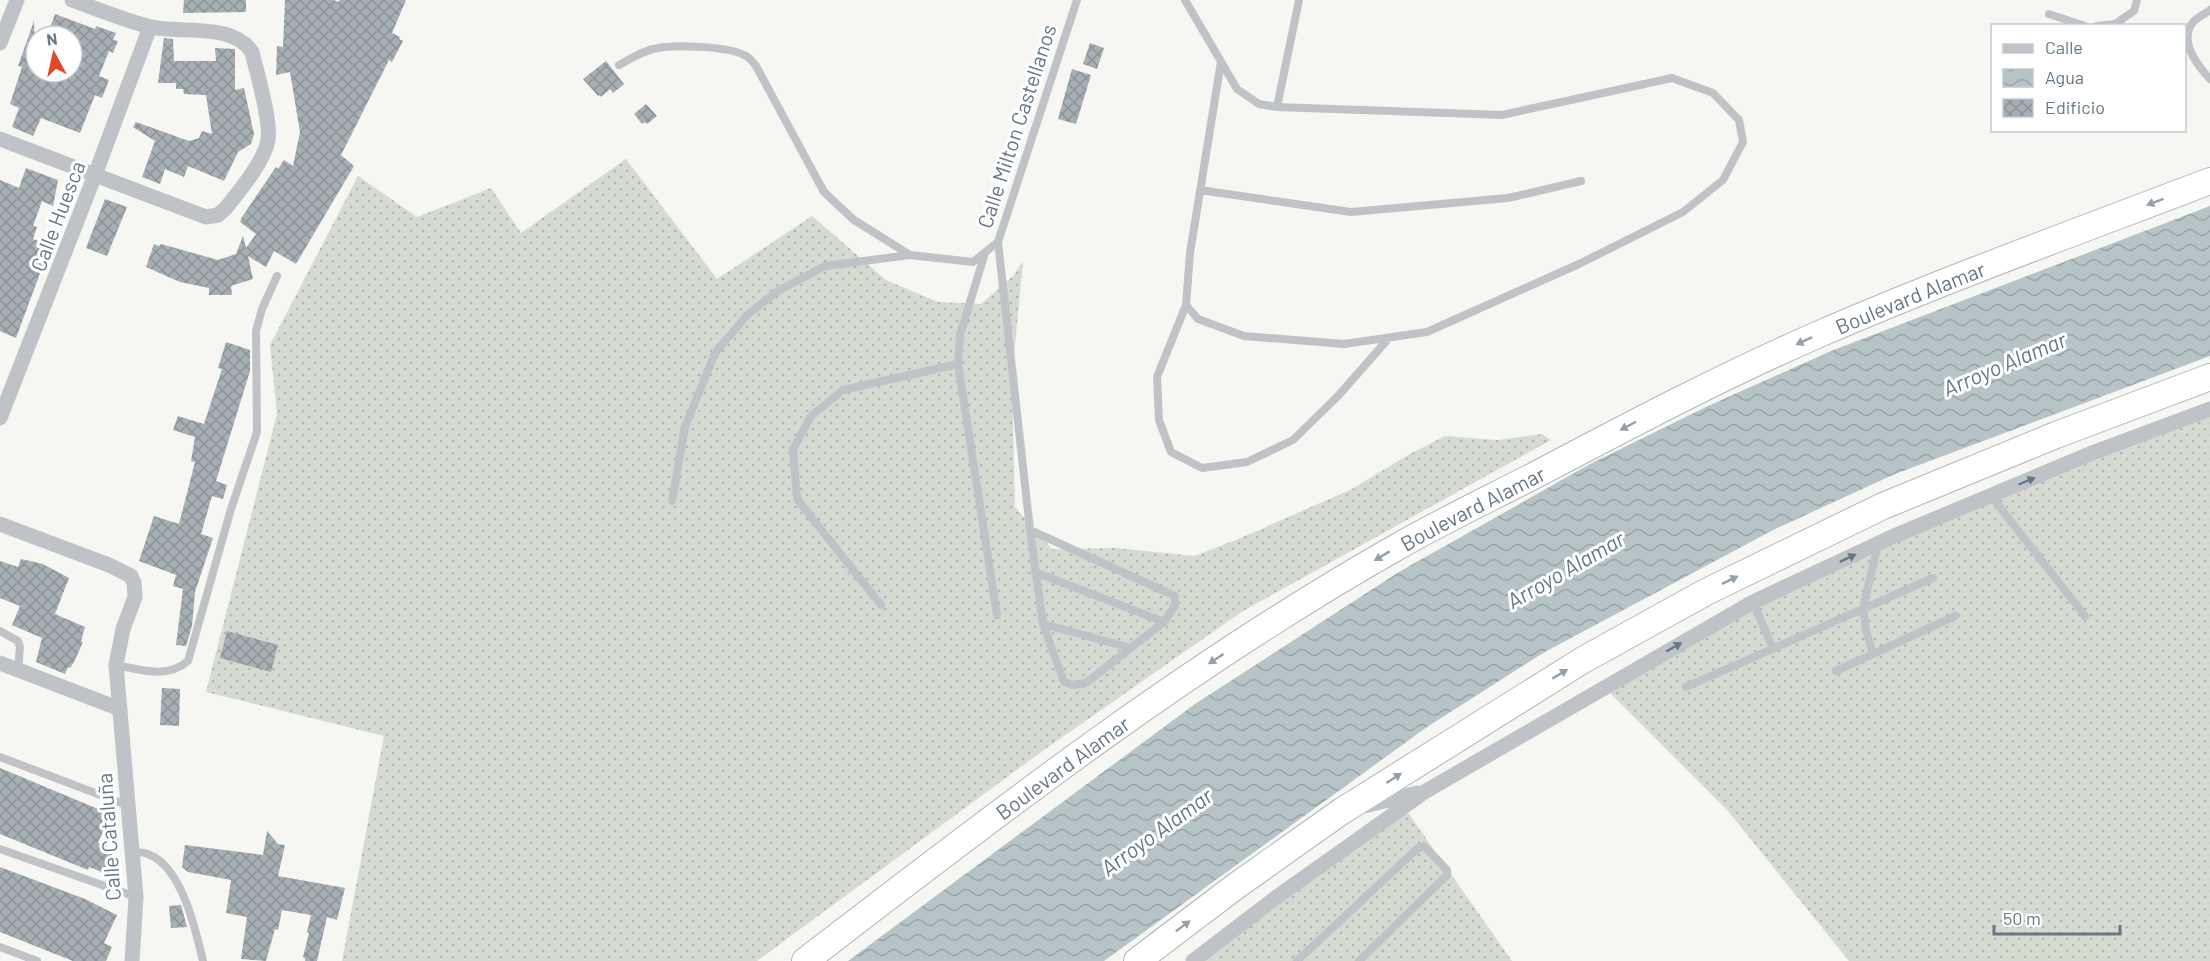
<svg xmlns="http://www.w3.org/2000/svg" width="2210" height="961" viewBox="0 0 2210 961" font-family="Barlow,sans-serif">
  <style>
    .grass { fill: url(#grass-dots) }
    .water { fill: url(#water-waves) }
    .building { fill: url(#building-cross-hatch) }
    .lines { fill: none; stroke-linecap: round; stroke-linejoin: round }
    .trunk-casing { stroke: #b2b6b9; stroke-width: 28 }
    .service { stroke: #bfc3c7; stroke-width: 8 }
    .minor { stroke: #bfc3c7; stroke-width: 15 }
    .trunk { stroke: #fff; stroke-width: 26 }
    .oneway { fill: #93a0a9 }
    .oneway2 { fill: #657884 }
    .labels { text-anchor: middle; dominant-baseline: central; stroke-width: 6; stroke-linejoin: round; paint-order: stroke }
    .street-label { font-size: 21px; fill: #657884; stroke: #fff }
    .water-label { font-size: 22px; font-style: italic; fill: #607a80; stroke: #fff }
  </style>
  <defs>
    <pattern id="grass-dots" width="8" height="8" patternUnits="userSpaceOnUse" patternTransform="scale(1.5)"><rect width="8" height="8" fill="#d6dbd2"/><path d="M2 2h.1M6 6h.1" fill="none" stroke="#b1b6b0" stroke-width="1.8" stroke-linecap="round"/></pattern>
    <pattern id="water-waves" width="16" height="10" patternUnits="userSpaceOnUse" patternTransform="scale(1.5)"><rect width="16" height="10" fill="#b6c4c7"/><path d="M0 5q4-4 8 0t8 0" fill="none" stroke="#98a4a7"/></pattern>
    <pattern id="building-cross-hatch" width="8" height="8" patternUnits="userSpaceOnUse" patternTransform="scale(1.5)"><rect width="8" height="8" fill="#a6afb4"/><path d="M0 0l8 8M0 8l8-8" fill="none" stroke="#8b9398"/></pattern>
  </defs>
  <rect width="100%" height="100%" fill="#f6f6f2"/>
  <!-- grass -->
  <path class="grass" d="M626 159 717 279 812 216 886 280 938 302 981 304 1013 276 1023 261 1012 378 1015 507 1052 549 1116 548 1194 556 1236 540 1352 489 1408 455 1445 436 1498 440 1542 434 1551 440 1243 611 1041 752 757 961H342L384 736 206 692 277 414 270 345 358 176 417 217 491 188 521 233Z
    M2210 409V961H1849L1728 811 1605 688 1761 598Z
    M1404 807 1512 961H1193Z"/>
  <!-- water -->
  <path class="water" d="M2210 206V356L1895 474 1775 529 1543 653 1427 727 1104 961H848L1195 704 1399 572 1590 464 1708 406 1831 351Z"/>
  <!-- building -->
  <path class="building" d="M184 0H246V12L183 13Z
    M285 0H334L338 2 340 0H406L392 33 400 37 399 39 403 41 392 62 389 60 341 155 354 166 296 264 274 251 266 267 248 256 253 279 231 286 232 295H209V288L180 282 146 267 154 244 159 246 161 244 218 260 236 254 243 236 246 248 256 234 240 222 242 217 276 167 278 169 284 160 293 166 300 132 290 72 276 75 277 46 283 47Z
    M55 14 95 29 96 26 116 33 113 40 118 41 113 53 109 51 99 76 109 80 102 98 95 95 80 133 41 118 33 136 12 127 19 108 10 104 22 67 18 66 34 21 36 72H72V36H47Z
    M164 38 173 39 174 61H216L215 48 235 49V90L244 88 254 134 251 144 238 152 224 181 188 166 184 177 165 169 160 184 142 177 155 141 133 127 136 122 189 141 199 138 202 131 212 134 206 95 184 94 183 89H176V83H158Z
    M1090 43 1104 48 1097 69 1083 64Z
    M606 61 624 84 613 93 610 89 601 97 600 95 598 96 583 79Z
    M1072 69 1091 75 1076 124 1058 119Z
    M646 104 657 116 647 124 645 122 642 124 634 114Z
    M26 168 58 180 53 206 42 201 33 226 37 227 33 239 38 241 36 247 48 252 16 338 0 331V180L19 188Z
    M105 199 127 207 107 256 86 248Z
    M226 342 250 350V371L216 481 227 485 223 499 212 496 201 534 213 538 195 592 192 626 186 646 176 645 183 589 173 586 176 575 139 561 154 516 179 524 195 462 191 461 195 437 173 430 178 416 204 424 222 369 218 368Z
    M21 559 43 564 69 578 55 614 85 627 81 641 83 642 74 662 70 668 68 667 65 674 36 662 42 638 12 625 20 606 0 598V561L18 567Z
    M227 631 278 645 271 672 220 658Z
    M162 688 180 689 179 726 160 725Z
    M0 768 110 814 98 843 114 849 104 873 89 867 88 870 0 834Z
    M267 831 278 844 285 845 278 876 345 888 337 920 327 917 317 961H305V958L303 957 309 933 307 932 311 915 282 910 278 930 275 929 266 961 241 959 247 917 226 913 231 880 188 872 182 867 185 845 263 855Z
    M0 867 85 899 117 915 104 943 112 947 106 961H73L0 932Z
    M181 905 187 927 171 928 169 906Z"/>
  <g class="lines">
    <defs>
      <g id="trunk">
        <path id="s1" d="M805 961C996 814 1187 666 1397 547 1444 520 1493 497 1541 472 1632 424 1723 376 1817 335 1946 279 2079 231 2210 181"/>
        <path d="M1137 961 1236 886 1342 811 1583 660 1706 592 1883 506 2056 435 2210 377"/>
      </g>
    </defs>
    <!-- trunk casing -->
    <use href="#trunk" class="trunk-casing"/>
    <!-- service -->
    <path class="service" d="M1185 0 1237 89 1259 104 1277 107
      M2210 10C2205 14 2198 17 2194 21 2177 40 2197 65 2210 79
      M2049 14 2085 26
      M2097 26 2115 24 2134 11 2137 0
      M1221 62 1190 253 1186 305 1198 319 1244 336 1344 344 1427 332 1579 264 1683 212 1723 180 1743 142 1739 120 1713 93 1672 78 1502 115 1277 107 1299 0
      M619 65C630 59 641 52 653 49 671 44 730 46 746 56 750 58 753 62 756 66L824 192 854 220 910 255 973 262 998 242 1077 0
      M1200 190 1351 212 1508 198 1581 181
      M998 242 1030 530 1043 624 1064 682 1072 685 1086 683 1164 622 1175 605V596L1030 530
      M985 253 960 335 958 364 997 615
      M1186 305 1157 377 1159 420 1171 452 1202 468 1247 462 1293 440 1338 396 1389 338
      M1991 496 2085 616
      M672 501 685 427 715 353 747 315 778 291 825 266 910 255
      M1035 572 1164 622
      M1753 602 1773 649
      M881 605 797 499 793 449 811 416 843 390 958 364
      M1043 624 1131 648
      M0 631 18 641 20 647 18 670
      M1873 654 1866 630 1863 608 1878 544
      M116 665C142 670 167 679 188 661L231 509 257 432 256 331 262 309 277 276
      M1836 671 1955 616
      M1686 687 1933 578
      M0 757 127 805
      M0 849 136 897
      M132 852C137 852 145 852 150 855 182 868 196 931 203 961
      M0 947 37 961
      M1297 961 1418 848 1424 846 1447 870V875L1359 961"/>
    <!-- minor -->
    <path class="minor" d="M0 43 17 0
      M0 139 206 217 218 215 226 208C240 190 264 162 268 140 271 120 257 73 252 52 231 21 179 35 147 26 122 19 97 9 72 0
      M0 418 95 175 150 27
      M0 524 109 565 131 576 134 583 135 597 123 629 116 665 136 897 132 961
      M0 663 120 709
      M1360 807 1418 793
      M1193 961 1278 896 1426 791 1753 602 1894 536 2092 453 2210 409"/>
    <!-- trunk -->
    <use href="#trunk" class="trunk"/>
  </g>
  <!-- one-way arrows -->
  <defs><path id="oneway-solid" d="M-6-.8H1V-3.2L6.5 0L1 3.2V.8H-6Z" transform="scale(1.5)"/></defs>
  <g class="oneway">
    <use href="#oneway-solid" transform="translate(2155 202) rotate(159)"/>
    <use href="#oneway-solid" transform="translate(1804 341) rotate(155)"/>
    <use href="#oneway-solid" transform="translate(1628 426) rotate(152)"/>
    <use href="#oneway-solid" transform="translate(1382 556) rotate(149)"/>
    <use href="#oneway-solid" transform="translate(1730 580) rotate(-26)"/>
    <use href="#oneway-solid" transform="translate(1216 659) rotate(147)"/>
    <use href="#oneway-solid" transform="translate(1560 674) rotate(-31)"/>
    <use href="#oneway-solid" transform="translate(1394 778) rotate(-33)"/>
    <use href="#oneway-solid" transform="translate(1183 926) rotate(-37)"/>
  </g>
  <g class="oneway2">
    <use href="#oneway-solid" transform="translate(2027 481) rotate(-23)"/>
    <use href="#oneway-solid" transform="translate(1848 558) rotate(-25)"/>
    <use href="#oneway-solid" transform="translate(1674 647) rotate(-30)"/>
  </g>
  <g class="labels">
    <!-- street labels -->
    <g class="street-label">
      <text transform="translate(1016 126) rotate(-72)">Calle Milton Castellanos</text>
      <text transform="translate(57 216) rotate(-69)">Calle Huesca</text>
      <text stroke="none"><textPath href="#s1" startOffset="1294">Boulevard Alamar</textPath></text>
      <text stroke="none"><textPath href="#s1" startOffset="808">Boulevard Alamar</textPath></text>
      <text stroke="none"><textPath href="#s1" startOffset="322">Boulevard Alamar</textPath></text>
      <text transform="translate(108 837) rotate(-94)">Calle Cataluña</text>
    </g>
    <!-- water labels -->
    <g class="water-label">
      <text transform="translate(2004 363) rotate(-23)">Arroyo Alamar</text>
      <text transform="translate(1565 569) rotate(-30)">Arroyo Alamar</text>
      <text transform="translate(1156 831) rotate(-36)">Arroyo Alamar</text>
    </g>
  </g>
  <!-- legend -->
  <rect x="1991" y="24" width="195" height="108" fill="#ffffff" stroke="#c1c9ce" stroke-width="1.5"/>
  <rect x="2003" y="44" width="30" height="9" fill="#bfc3c7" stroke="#c1c9ce" stroke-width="1.5"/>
  <text x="2045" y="54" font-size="18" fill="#657884">Calle</text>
  <rect x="2003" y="69" width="30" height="18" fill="url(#water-waves)" stroke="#c1c9ce" stroke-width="1.5"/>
  <text x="2045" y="84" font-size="18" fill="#657884">Agua</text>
  <rect x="2003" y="99" width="30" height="18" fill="url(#building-cross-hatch)" stroke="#c1c9ce" stroke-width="1.5"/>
  <text x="2045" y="114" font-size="18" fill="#657884">Edificio</text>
  <!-- north arrow -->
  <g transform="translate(54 54) rotate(352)"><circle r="28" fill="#ffffff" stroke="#c1c9ce" stroke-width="1.5"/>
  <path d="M0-4.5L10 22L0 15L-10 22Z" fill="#e44724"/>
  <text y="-9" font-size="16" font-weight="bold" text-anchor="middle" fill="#657884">N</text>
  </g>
  <!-- scale -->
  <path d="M1994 925v9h126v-9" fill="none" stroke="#657884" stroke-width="3"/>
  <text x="2003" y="925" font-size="18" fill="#657884" stroke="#ffffff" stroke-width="4.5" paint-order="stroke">50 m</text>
</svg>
